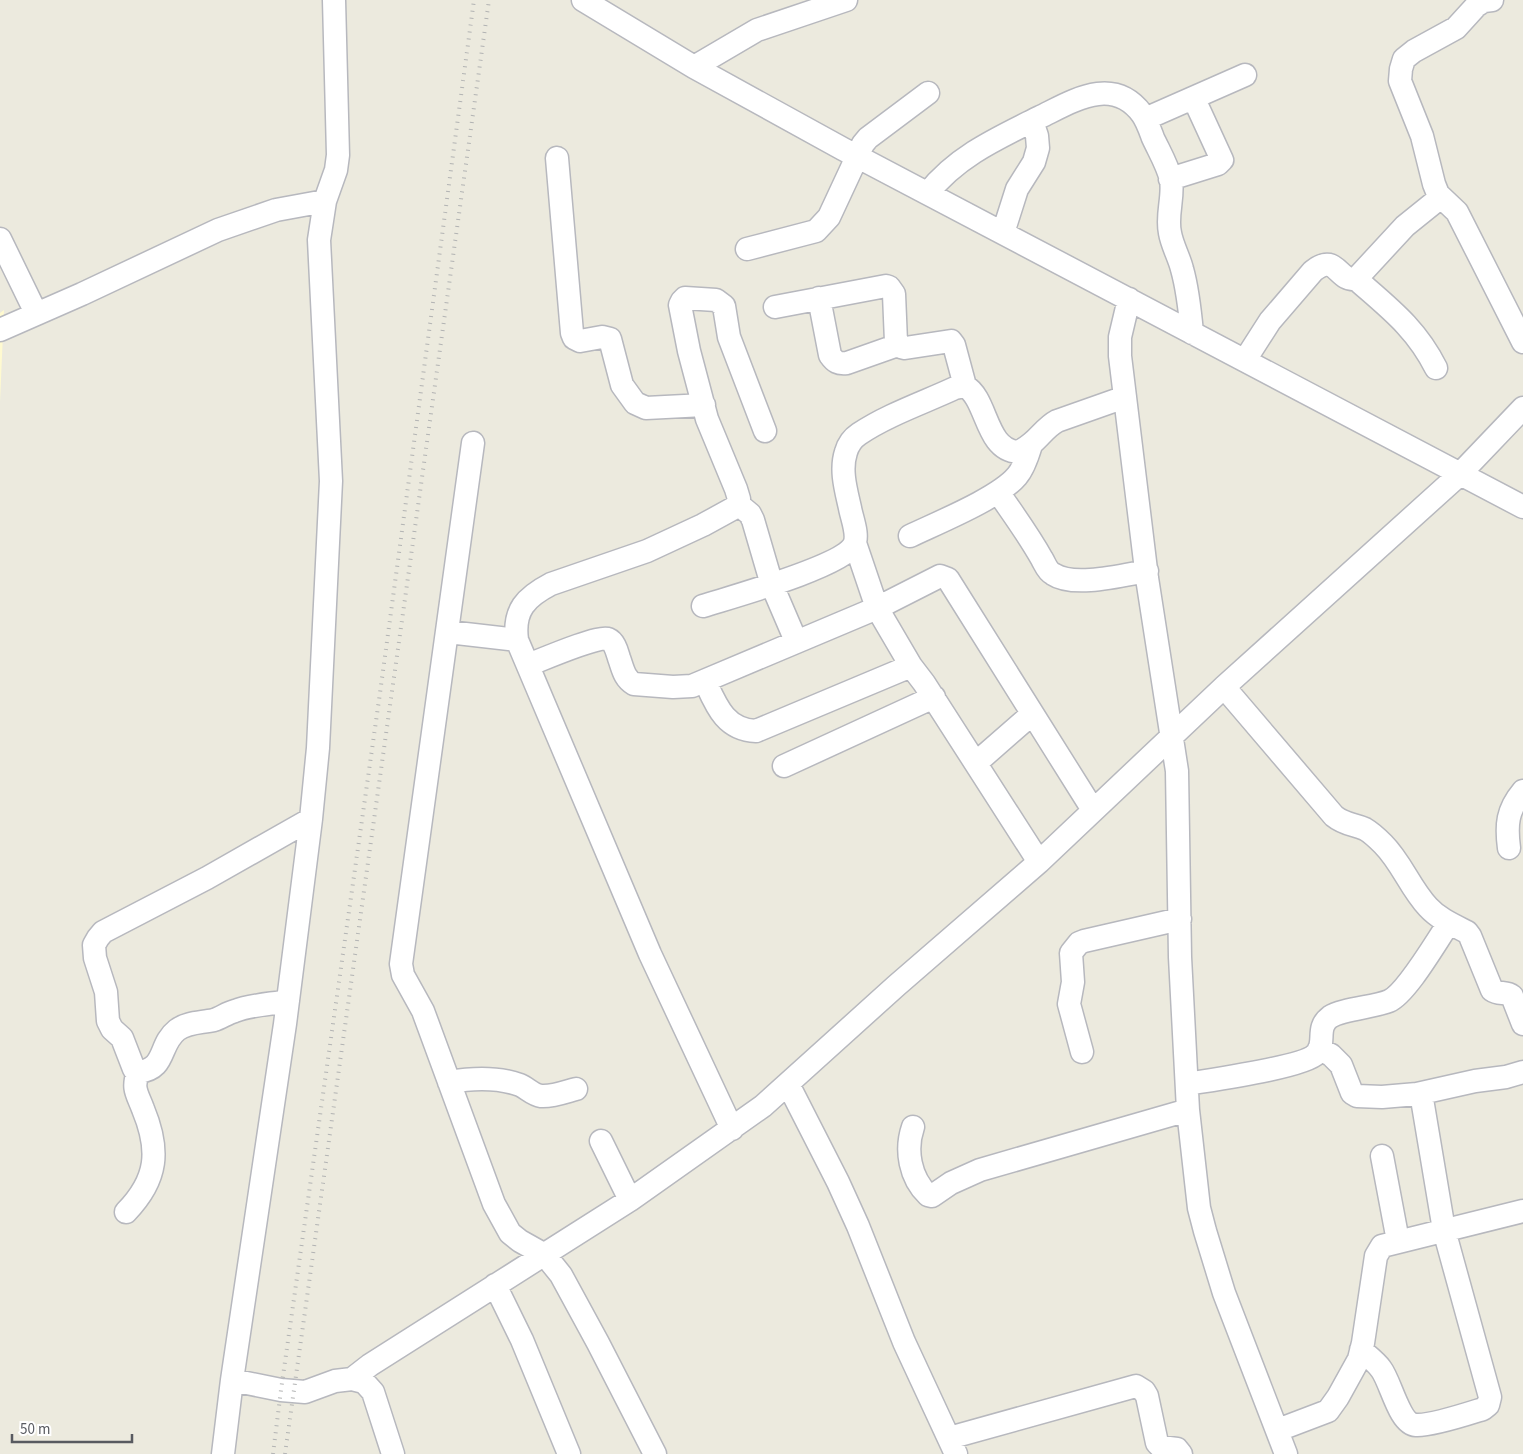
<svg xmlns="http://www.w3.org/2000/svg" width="1523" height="1454" viewBox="0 0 1523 1454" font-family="'Source Sans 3',sans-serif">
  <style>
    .commercial { fill: #fffad0 }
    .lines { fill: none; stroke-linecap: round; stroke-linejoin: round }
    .minor-casing { stroke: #b7b8be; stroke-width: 25 }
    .minor { stroke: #fff; stroke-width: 22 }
    .rail { stroke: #b2b3b3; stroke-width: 4; stroke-dasharray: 1 6; stroke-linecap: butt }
  </style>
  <rect width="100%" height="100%" fill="#eceade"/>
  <!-- commercial -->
  <path class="commercial" d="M4 310 0 402V313Z"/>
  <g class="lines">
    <defs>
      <path id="minor" d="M583 0 694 67 843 149 1523 507
        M1492 0 1484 1 1476 6 1456 28 1414 51 1404 59 1401 69 1400 81 1422 136 1434 184 1438 194 1457 212 1523 342
        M694 67 757 30 846 0
        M1145 119 1245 75
        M557 158 572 333 574 338 580 341 602 337 610 339 622 385 635 403 646 408 704 405
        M1170 179 1218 164 1222 160 1194 99
        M928 193C957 156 998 138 1040 117 1073 101 1113 75 1142 114 1147 121 1150 130 1153 138 1159 151 1168 166 1171 180 1174 197 1166 215 1170 233 1172 245 1179 257 1182 269 1188 290 1190 311 1192 333
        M1003 233 1017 189 1034 162 1038 148 1037 136 1032 121
        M0 239 36 313
        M747 249 816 231 829 217 863 144 868 138 928 93
        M1356 279C1389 308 1416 328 1436 368
        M819 298 830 355C835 362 838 364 847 363L898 345
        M1129 299 1120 337V356L1147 578 1177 771 1180 957 1188 1110 1199 1208 1205 1231 1224 1293 1286 1454
        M775 307 886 286 889 287 894 294 896 342 901 347 905 348 951 341 954 345 965 386
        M0 330 82 294 218 230 276 210 325 201
        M1245 360 1270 321 1313 271C1337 252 1337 282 1356 279L1405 226 1441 197
        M473 443 401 964 403 975 423 1011 494 1204 510 1233 520 1241 545 1255 561 1275 598 1343 655 1454
        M998 492C1013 514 1028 534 1042 559 1045 564 1047 571 1053 574 1074 588 1123 575 1147 571
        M738 504 750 514 753 520 772 585 793 634 796 638 802 639
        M910 536C937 523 999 498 1017 476 1024 468 1028 455 1031 445
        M855 543 877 608 911 666 924 683 1039 862
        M703 606C731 597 841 567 854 545 859 535 852 519 850 508 846 490 840 470 846 452 848 445 853 438 859 434 887 415 925 402 955 388L965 386C988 399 985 450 1018 452 1037 444 1042 429 1057 421L1125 397
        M448 632 517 640
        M528 665C541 660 599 635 608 639 615 642 617 652 619 658 623 669 624 678 634 684L673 687 692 686 877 608 940 576 948 579 1093 810
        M705 681C716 705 725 730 756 731L911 666
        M1224 687 1334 816C1345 825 1354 824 1365 829 1372 833 1378 839 1383 844 1402 863 1410 888 1428 907 1439 919 1453 925 1467 932L1470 936 1492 990C1499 995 1506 991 1512 996L1523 1024
        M976 763 1032 714
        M784 766 934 697
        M1509 848C1506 825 1507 810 1523 791
        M288 1001C272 1004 249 1005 235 1011 227 1013 221 1018 214 1020 201 1023 188 1022 177 1030 158 1045 167 1069 138 1072L134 1069 122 1038 112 1029 108 1021 106 992 95 958 94 945 98 938 103 932 207 878 311 819
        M1319 1049 1331 1055 1341 1065 1352 1093 1357 1096 1382 1097 1417 1094 1475 1081 1506 1077 1523 1072
        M1082 1052 1069 1004 1073 982 1071 953 1079 943 1084 941 1180 919
        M449 1082C472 1078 498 1077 520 1085 527 1088 533 1095 541 1096 552 1097 565 1092 576 1089
        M788 1084 838 1182 858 1226 904 1342 956 1454
        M1187 1084C1210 1080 1304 1067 1316 1054 1327 1043 1315 1028 1330 1017 1342 1009 1375 1007 1389 1001 1407 993 1437 940 1449 923
        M913 1127C905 1150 910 1178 928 1195L932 1196 951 1183 980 1170 1188 1110
        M732 1129 650 954 517 640C513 610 526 597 551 584L647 551 703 525 734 508 738 504 739 499 736 489 707 419 689 351 680 305 682 301 685 298 716 300 724 306 729 337 765 431
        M601 1141 630 1200
        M1382 1156 1398 1241
        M126 1212C158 1179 160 1150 143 1109 137 1093 132 1089 138 1072
        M495 1285 522 1340 569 1454
        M1361 1350C1368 1356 1376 1362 1381 1369 1391 1382 1399 1424 1416 1425 1431 1426 1467 1414 1483 1409L1488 1405 1490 1397 1444 1230 1421 1093
        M352 1379 370 1365 630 1200 763 1106 896 986 1039 862 1224 687 1459 475 1523 408
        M232 1380 281 1390 305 1392 335 1381 352 1379 364 1382 373 1392 393 1454
        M1278 1430 1328 1411 1338 1397 1359 1359 1363 1343 1376 1256 1382 1246 1523 1211
        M949 1438 1136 1386 1144 1391 1147 1396 1157 1443 1161 1447 1177 1449 1181 1454
        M223 1454 232 1380 285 1024 311 819 318 748 331 481 319 240 325 201 336 170 338 155 334 0"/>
    </defs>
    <!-- minor casing -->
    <use href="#minor" class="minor-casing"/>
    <!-- minor -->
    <use href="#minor" class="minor"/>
    <!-- rail -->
    <path class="rail" d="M273 1454 281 1390 380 693 474 0
      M285 1454 489 0"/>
  </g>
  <!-- scale -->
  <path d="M12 1434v8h120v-8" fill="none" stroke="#585a60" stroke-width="2.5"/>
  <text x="20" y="1434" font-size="15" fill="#585a60" stroke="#ffffff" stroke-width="4" paint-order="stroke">50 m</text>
</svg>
